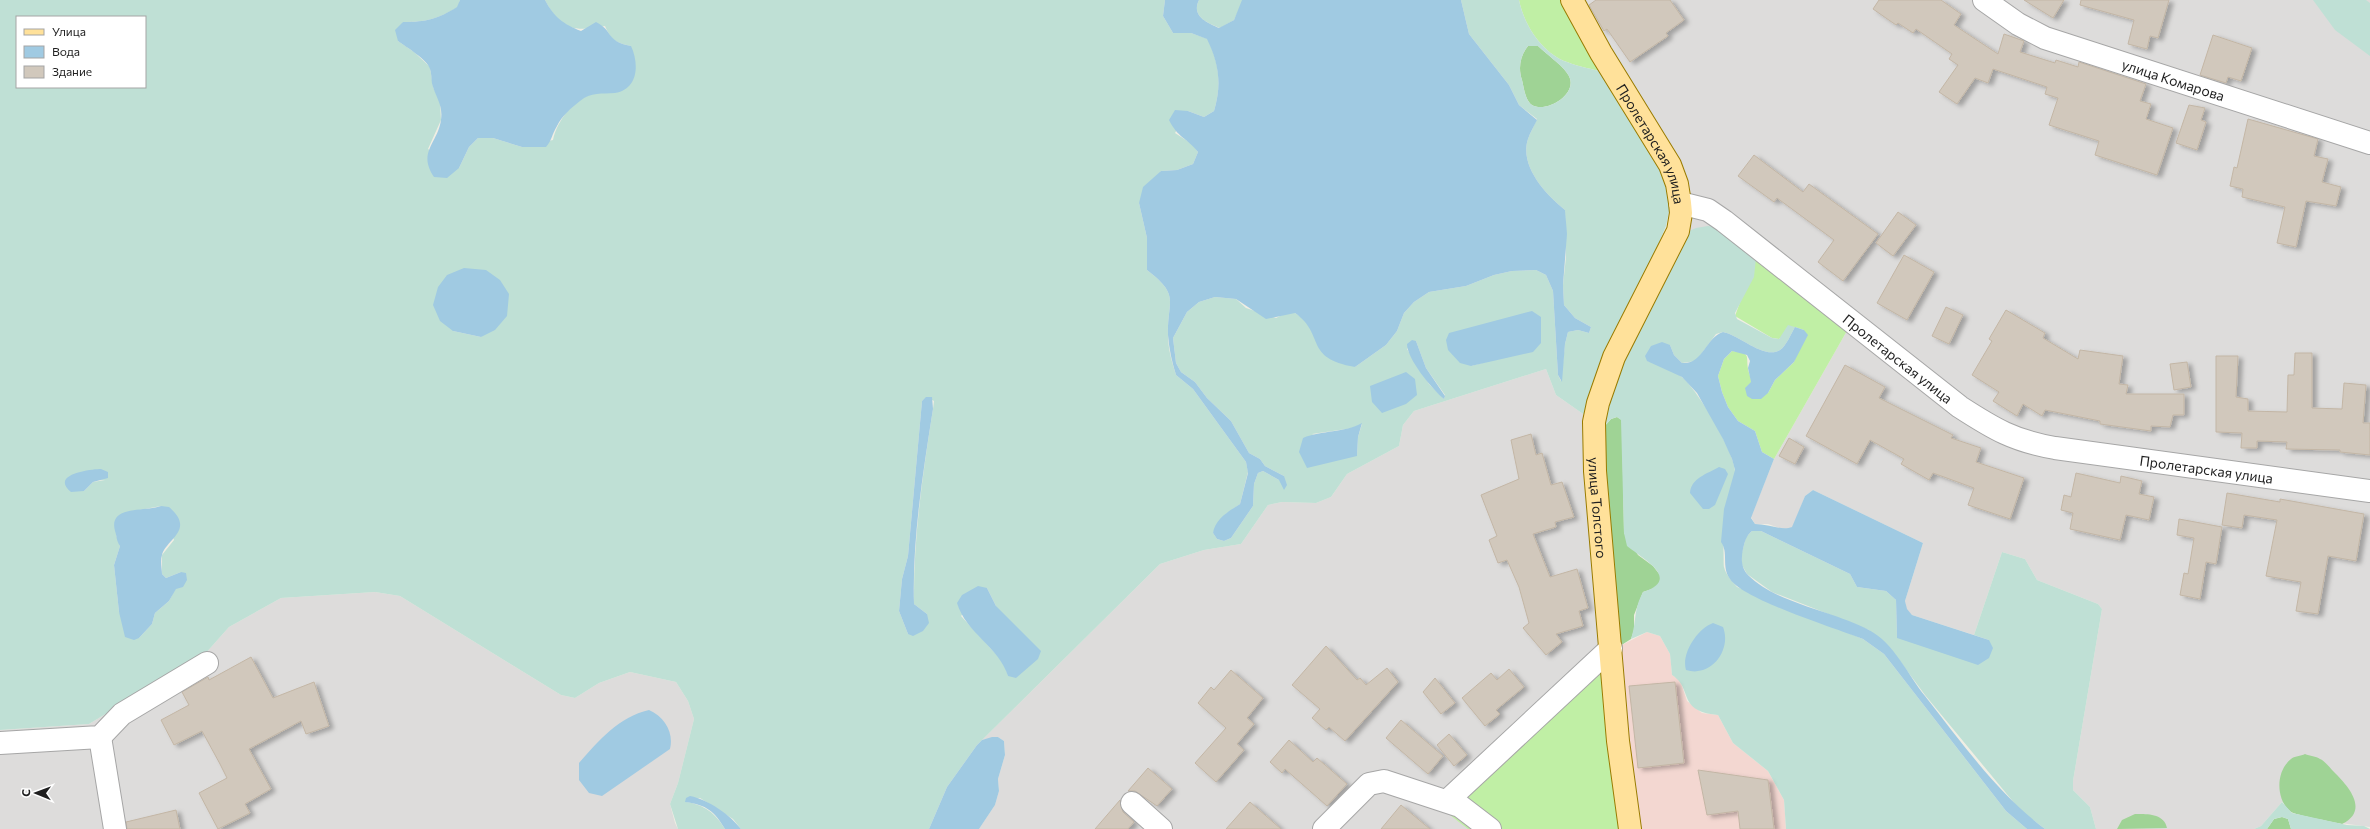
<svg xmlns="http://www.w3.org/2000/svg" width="2370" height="829" viewBox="0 0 2370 829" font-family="Commissioner,sans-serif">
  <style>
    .residential { fill: #dddcdb }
    .commercial { fill: #f3d7d1 }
    .grass { fill: #c0efa5 }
    .forest { fill: #9fd395 }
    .wetland { fill: #bfe0d5; fill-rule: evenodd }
    .water { fill: #a0cae2 }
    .building { fill: #d1c8bc; stroke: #c3b6a5; filter: url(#shadow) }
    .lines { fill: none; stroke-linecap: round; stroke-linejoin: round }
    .minor-casing { stroke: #a6a6a6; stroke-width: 24 }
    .major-casing { stroke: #997b00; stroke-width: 24 }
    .minor { stroke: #fff; stroke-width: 22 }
    .major { stroke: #ffe19a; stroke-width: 22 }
    .labels { text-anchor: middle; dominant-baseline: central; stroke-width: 3.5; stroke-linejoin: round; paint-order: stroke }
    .street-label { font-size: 14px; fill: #1f1f1f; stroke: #fff }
  </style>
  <defs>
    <filter id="shadow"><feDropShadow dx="4.5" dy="2.5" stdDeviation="2" flood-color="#0004"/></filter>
  </defs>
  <rect width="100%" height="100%" fill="#f0eee4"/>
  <!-- residential -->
  <path class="residential" d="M1579 0H2370V827L2333 822 2282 802 2261 826 2254 829H2096L2090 807 2073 790V781L2102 609 2098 604 2037 580 2025 559 2002 552 1974 635 1912 615 1906 609 1905 601 1923 543 1813 490 1805 496 1793 527 1785 530 1768 524H1755L1751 517 1774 459 1848 329 1687 232Z
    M1546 369 1556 395 1586 416 1621 829H979L995 805 999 791 998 779 1005 755 1004 741 998 737 982 740 1160 564 1204 550 1241 544 1268 505 1282 502 1316 503 1331 497 1347 474 1399 446 1403 425 1414 411Z
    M375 592 400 596 561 695 575 698 599 683 630 672 676 682 688 701 694 719 678 783 670 804 675 823 678 829H0V730L89 724 205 654 229 627 281 598Z"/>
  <!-- commercial -->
  <path class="commercial" d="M1647 632 1660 636 1670 654 1672 675 1680 680 1687 701 1702 713 1718 715 1733 743 1768 771 1784 800 1786 829H1639L1635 809 1620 646Z"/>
  <!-- grass -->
  <path class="grass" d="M1519 0H1564L1604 72C1592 69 1579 67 1567 62 1542 53 1524 25 1519 0Z
    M1756 258 1848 329 1774 459 1762 452 1755 431 1738 421 1728 407 1722 392 1718 376 1724 359 1732 351C1751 353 1746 355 1748 369 1749 374 1751 377 1751 382L1768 393 1775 380 1794 362 1804 330 1795 327 1779 339 1772 338 1735 316Z
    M1605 661 1621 829H1468L1446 812Z"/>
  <!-- forest -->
  <path class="forest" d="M1528 46H1538C1547 55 1560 63 1567 73 1582 92 1547 114 1532 105 1525 100 1524 88 1522 80 1518 68 1520 56 1528 46Z
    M1617 417 1622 420 1624 533 1638 555 1653 566 1660 575V583L1655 588 1643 592 1634 615V630L1631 639 1620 646 1604 465 1603 428 1611 419Z
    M2305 754C2310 756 2316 756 2320 759 2325 761 2330 768 2334 772 2348 786 2370 810 2342 824 2334 822 2295 815 2291 812 2276 800 2275 772 2291 759 2294 756 2301 756 2305 754Z
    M2135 814C2146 814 2164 813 2167 828L2117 829 2122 820Z
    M2282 817 2288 819 2291 829H2267L2274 819Z"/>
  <!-- wetland -->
  <path class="wetland" d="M0 0H460L458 7C438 19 426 22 403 22L398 41 414 52 430 67 433 87 440 102 441 120 428 149 459 168 469 147 478 138H493L522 147 553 140C557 121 574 98 595 93 602 92 610 93 617 92L631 46C616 43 611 40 605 26 573 32 561 30 545 0H1165L1163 16 1173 33H1191L1208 39C1219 65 1222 83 1214 111L1204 117 1188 111 1175 133 1192 144 1198 152 1193 164 1177 170 1161 171 1139 203 1147 238V270C1181 296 1167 300 1168 335 1168 349 1172 362 1176 375L1193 389 1246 462 1248 472 1240 504 1226 514 1213 533 1217 539 1224 541 1231 538 1253 506 1254 484 1258 473 1263 471 1279 480 1284 476 1265 466 1260 459 1249 453 1231 421 1207 398 1195 382 1181 372 1176 363 1173 338 1187 312 1199 302 1215 297 1236 299 1246 308 1276 318 1286 313H1295L1305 320 1311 330 1355 367 1386 345 1397 331 1404 313 1414 302 1429 292 1466 286 1494 275 1512 271 1536 270 1546 275 1553 291 1558 375 1561 381 1565 344 1568 332 1578 330 1589 333 1591 327 1575 318 1564 305 1563 285 1566 257 1565 210C1546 195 1519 166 1528 139 1530 133 1534 126 1537 119L1519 105 1509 85 1469 34 1461 0H1519C1524 25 1542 53 1567 62 1579 67 1592 69 1604 72L1665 174 1671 202 1666 226 1586 416 1556 395 1546 369 1414 411 1403 425 1399 446 1347 474 1331 497 1316 503 1282 502 1268 505 1241 544 1204 550 1160 564 977 745 947 787 929 829H741L733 819 700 798 686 802C705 805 715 813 725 829H678L670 804 678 783 694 719 688 701 676 682 630 672 599 683 575 698 561 695 400 596 375 592 281 598 229 627 205 654 89 724 0 730ZM17 17H145V87H17ZM1528 46H1538C1547 55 1560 63 1567 73 1582 92 1547 114 1532 105 1525 100 1524 88 1522 80 1518 68 1520 56 1528 46ZM509 294 481 337 453 331ZM1541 318 1486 362 1471 366ZM1416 341 1426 368 1445 395 1444 399 1429 384 1407 349ZM927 397 934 401 933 409C923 472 913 539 914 604L927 614 908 634 899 611 902 579 908 556 922 401ZM1362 424 1358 437 1357 456 1312 434 1353 428ZM68 478 105 480 93 482 84 491ZM161 506 174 540 162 555V574L166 578 181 572 176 588 169 601 155 613 152 624 139 638 119 612 114 565 120 546 116 535 134 511ZM987 588 996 606 1008 676 1004 663 961 616Z
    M1199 0H1242L1243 1 1234 20 1220 28C1207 23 1191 16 1199 0Z
    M2313 0H2366L2370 3V56L2335 30Z
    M1708 226 1719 228 1756 258 1754 277 1735 313 1737 319 1772 338 1779 339 1788 325 1795 327C1791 334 1786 346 1780 350 1765 360 1739 335 1723 332L1716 334 1696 361 1682 363 1674 355 1670 345 1648 361C1659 365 1674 370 1683 378 1698 391 1734 451 1735 471 1736 484 1727 496 1725 509 1724 514 1723 563 1724 567 1726 575 1732 581 1737 587L1863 639 1884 654 2006 811 2027 829H1786L1784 800 1768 771 1733 743 1718 715C1676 711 1694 689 1672 675L1670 654 1660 636 1647 632 1631 639C1637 621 1633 611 1643 592 1682 579 1643 559 1627 546L1624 533 1621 420 1617 417 1611 419 1603 428 1612 386 1687 232 1696 228Z
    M1752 531H1761L1850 574 1857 587 1886 591 1896 600 1897 638 1989 640 1974 635 2002 552 2025 559 2037 580 2098 604 2102 609 2073 781V790L2090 807 2096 829H2045L2020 810 1925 695 1894 653 1869 630 1772 592 1747 574 1742 565 1741 556 1746 537Z
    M2282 802 2292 813 2347 825 2364 826 2370 829H2291L2288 819 2282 817 2274 819 2267 829H2254L2261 826Z"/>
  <!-- water -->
  <path class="water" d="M460 0H545C554 17 563 24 581 31L596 22C614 31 605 41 631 46 639 63 639 89 615 93 602 94 591 92 580 101 571 108 562 116 557 126 552 134 552 140 546 147H522L493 138H478L469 147 459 168 447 178 434 177C417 152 438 143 441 120 443 106 437 99 433 87 431 82 432 75 430 69 428 60 406 47 398 41L395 30 403 22C426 22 438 19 457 7Z
    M1165 0H1199C1191 16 1207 23 1219 28L1234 20 1242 0H1461L1469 34 1509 85 1519 105 1537 120C1534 126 1530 133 1528 139 1519 166 1546 195 1565 210L1567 234 1563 285 1564 305 1575 318 1591 327 1589 333 1578 330 1568 332 1565 344 1562 382 1558 375 1553 291 1546 275 1536 270 1512 271 1494 275 1466 286 1429 292 1414 302 1404 313 1397 331 1386 345 1355 367C1303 358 1326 335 1295 313L1266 319 1236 299 1215 297 1199 302 1187 312 1173 338 1176 363 1181 372 1195 382 1207 398 1231 421 1249 453 1260 459 1265 466 1284 476 1287 485 1284 490 1279 480 1263 471 1258 473 1254 484 1253 506 1231 538 1224 541 1217 539 1213 533C1215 519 1229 511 1240 504L1248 473 1246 462 1193 389 1176 375C1172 362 1169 349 1168 335 1167 300 1181 296 1147 270V238L1139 203 1143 187 1161 171 1177 170 1193 164 1198 152C1186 137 1178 138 1169 120L1175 110 1188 111 1204 117 1214 111C1222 84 1219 64 1207 39L1191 33H1173L1163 16Z
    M464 268 486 270 500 280 509 294 507 316 495 330 481 337 453 331 440 321 433 305 438 287 447 275Z
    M1532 311 1541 317V343L1533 352 1471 366 1460 363 1448 350 1446 340 1449 333Z
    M1795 327 1804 330 1808 335 1794 362 1775 380 1768 393 1761 399H1752L1747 396 1745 388 1751 382 1748 368 1750 361 1747 355 1732 351 1724 359 1718 376 1722 392 1728 407 1738 421 1755 431 1762 452 1774 459 1751 518 1755 524C1768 524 1782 531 1792 527L1805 496 1813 490 1923 543 1905 601 1907 609 1912 615 1989 640 1993 648 1989 658 1978 665 1897 638 1896 600 1886 591 1857 587 1850 574 1761 531H1752C1746 536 1745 541 1743 549 1741 558 1741 568 1748 575 1775 603 1834 611 1869 630 1894 643 1908 675 1925 696 1962 743 1998 794 2045 829H2027L2006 811 1884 654 1863 639C1837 629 1742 599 1730 579 1721 566 1729 553 1721 542L1724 509 1735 470 1732 459 1723 439 1697 393 1682 377 1647 361 1645 356 1651 346 1662 342 1670 345 1674 355 1682 363C1703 365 1705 338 1723 332 1739 335 1765 360 1780 350 1786 346 1791 334 1795 327Z
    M1412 340 1416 341 1426 368 1445 396 1444 399C1432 389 1407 359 1407 344Z
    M1406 372 1415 379 1417 395 1406 404 1382 413 1372 402 1370 386Z
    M926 397H932L933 409C923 472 912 540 914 604L927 614 929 623 923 631 913 636 908 634 899 611 902 579 908 556 922 401Z
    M1362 423 1358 437 1357 456 1307 468 1299 452 1303 438C1322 430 1344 433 1362 423Z
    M1719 467 1725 469 1728 474 1715 505 1709 509H1703L1690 493C1691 478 1707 474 1719 467Z
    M101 469 108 472V478L93 482 84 491 71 492C49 474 92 469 101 469Z
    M161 506 169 507C196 530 166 539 162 555 160 561 162 569 162 574L166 578 181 572 186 573 187 580 183 587 176 589 169 601 155 613 152 624 139 638 134 640 125 637 119 612 114 565 120 546C116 540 117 537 115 531 108 505 145 512 161 506Z
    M978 586 987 588 996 606 1041 651 1038 659 1016 678 1008 676C999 647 966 633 957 603L962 595Z
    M1713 623 1723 627C1732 650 1711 678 1686 670 1681 654 1697 629 1713 623Z
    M649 710C665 717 674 733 670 749L602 796 589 793 579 780V763C599 740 619 717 649 710Z
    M992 737H998L1004 741 1005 755 998 779 999 791 995 805 979 829H929L947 787 977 745 982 740Z
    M690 796C709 800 729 814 741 829H725C714 811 707 805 685 802L686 798Z"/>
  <!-- building -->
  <path class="building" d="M1596 0H1670L1684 20 1666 33 1668 36 1630 62 1607 29 1604 31 1589 5Z
    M1879 0H1941L1961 14 1954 25 1998 54 2004 34 2024 41 2020 52 2055 63 2056 60 2078 67 2079 62 2146 84 2140 101 2151 104 2146 119 2173 128 2157 175 2095 155 2099 141 2049 125 2058 98 2045 94 2047 87 1993 69 1988 83 1975 78 1957 104 1939 92 1958 65 1949 59 1952 54 1916 29 1913 33 1898 23 1896 25 1873 9Z
    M2024 0H2064L2053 18Z
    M2081 0H2169L2158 38 2150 36 2147 49 2128 44 2134 20 2080 5Z
    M2213 35 2252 48 2241 81 2228 77 2226 83 2200 75Z
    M2189 105 2205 108 2201 120 2206 122 2197 150 2176 143Z
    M2248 119 2318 139 2314 156 2328 159 2322 182 2341 187 2336 206 2306 201 2296 247 2277 243 2285 207 2242 197 2243 189 2230 186 2234 167 2237 168Z
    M1754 155 1803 192 1809 184 1878 234 1843 281 1818 262 1834 240 1777 198 1774 202 1738 176Z
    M1898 212 1916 225 1893 256 1876 243Z
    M1904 255 1934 272 1907 320 1877 303Z
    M1946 307 1963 315 1949 344 1932 336Z
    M2006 310 2045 333 2043 338 2078 359 2080 350 2123 356 2119 384 2128 385 2126 394H2184V415H2173L2170 427 2151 426V431L2100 424V421L2045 410 2042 416 2023 404 2017 416 1993 401 1999 392 1972 375 1992 341 1989 339Z
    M2295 353H2312V408L2342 409 2344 383 2366 385 2363 423H2370V455L2340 452V450L2286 449 2287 442 2257 441V448H2241L2242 433 2216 432V356H2238L2236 397 2248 399V411L2287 412 2288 375H2294Z
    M2187 362 2191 387 2174 390 2170 364Z
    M1845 365 1885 387 1879 398 1953 435 1951 438 1981 448 1976 462 2024 478 2010 519 1968 505 1974 488 1933 473 1929 480 1901 464 1904 459 1870 440 1857 464 1806 436Z
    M1531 434 1536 455 1542 453 1551 485 1562 482 1574 517 1555 522 1556 527 1533 534 1550 577 1577 569 1588 608 1579 611 1583 626 1556 634 1562 642 1546 655 1523 628 1529 623 1519 587 1507 560 1498 563 1489 540 1497 536 1481 495 1519 479 1511 440Z
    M1789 438 1804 447 1795 464 1779 456Z
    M2076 473 2120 483 2121 476 2142 481 2139 494 2154 497 2149 520 2126 515 2120 540 2070 529 2073 513 2061 510 2064 495 2071 497Z
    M2227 493 2280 502V499L2364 514 2356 561 2328 556 2318 614 2296 611 2301 582 2266 576 2277 520 2244 515 2242 528 2222 525Z
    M2179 519 2222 527 2216 564 2206 562 2200 599 2180 595 2184 573 2188 574 2194 538 2177 535Z
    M1326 646 1357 680 1360 678 1366 685 1387 668 1398 682 1345 741 1329 727 1326 730 1312 718 1320 709 1292 685Z
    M251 657 273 698 314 682 329 726 306 734 301 721 249 749 271 789 245 804 250 813 218 829 199 793 227 778 220 764 202 731 174 745 161 720 189 705 182 692 208 677 209 680Z
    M1509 669 1524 687 1496 710 1500 714 1485 726 1462 698 1491 673 1497 680Z
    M1231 670 1263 698 1247 718 1254 724 1237 744 1244 750 1216 782 1195 763 1226 728 1198 703 1211 687 1214 690Z
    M1435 678 1455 703 1441 714 1423 692Z
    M1675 682 1684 763 1638 768 1629 686Z
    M1401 720 1443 756 1428 774 1386 738Z
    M1449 734 1467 755 1454 766 1437 745Z
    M1289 740 1313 762 1317 758 1347 784 1327 806 1285 769 1282 773 1270 762Z
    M1148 768 1172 789 1157 806 1135 791H1128Z
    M1698 770 1768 780 1774 829H1740L1738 811 1707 815Z
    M1120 800 1123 812 1134 822 1128 829H1095Z
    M1250 802 1281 829H1226Z
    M1401 805 1430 829H1381Z
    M176 810 180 829H127L126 822Z"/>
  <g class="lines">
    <defs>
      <g id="minor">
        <path id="s1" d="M1984 0 2018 24 2045 38 2370 143"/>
        <path id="s2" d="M1680 203 1708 210 1724 221 1960 407C1994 429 2014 441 2055 448L2370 491"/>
        <path d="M100 737 115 829"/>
        <path d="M0 743 100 737 122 714 207 663"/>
        <path d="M1447 801 1611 648"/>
        <path d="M1132 803 1161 829"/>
        <path d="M1324 829 1369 784 1384 781 1460 806 1490 829"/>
      </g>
      <g id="major">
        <path id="s3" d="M1572 0 1601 53 1670 165 1677 184 1680 203 1681 213 1678 231 1614 357 1598 403 1594 422 1595 471 1618 741 1630 829"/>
      </g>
    </defs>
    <!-- minor casing -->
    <use href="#minor" class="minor-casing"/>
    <!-- major casing -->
    <use href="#major" class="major-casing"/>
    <!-- minor -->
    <use href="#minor" class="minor"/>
    <!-- major -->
    <use href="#major" class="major"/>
  </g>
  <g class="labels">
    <!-- street labels -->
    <g class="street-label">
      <text stroke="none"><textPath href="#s1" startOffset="207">улица Комарова</textPath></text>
      <text stroke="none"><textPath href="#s3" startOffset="165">Пролетарская улица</textPath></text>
      <text stroke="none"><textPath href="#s2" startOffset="270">Пролетарская улица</textPath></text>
      <text stroke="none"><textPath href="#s2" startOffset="606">Пролетарская улица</textPath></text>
      <text stroke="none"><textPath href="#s3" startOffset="555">улица Толстого</textPath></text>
    </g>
  </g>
  <!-- legend -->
  <rect x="16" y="16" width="130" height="72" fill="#ffffff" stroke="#a5a5a5"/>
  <rect x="24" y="29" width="20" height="6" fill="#ffe19a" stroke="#a5a5a5"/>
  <text x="52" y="36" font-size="12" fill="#1f1f1f">Улица</text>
  <rect x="24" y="46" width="20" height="12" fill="#a0cae2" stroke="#a5a5a5"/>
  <text x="52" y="56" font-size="12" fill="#1f1f1f">Вода</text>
  <rect x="24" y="66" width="20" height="12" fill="#d1c8bc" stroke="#a5a5a5"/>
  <text x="52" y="76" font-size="12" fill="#1f1f1f">Здание</text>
  <!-- north arrow -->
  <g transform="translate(36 793) rotate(271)" stroke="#ffffff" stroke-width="3" paint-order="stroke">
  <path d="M0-3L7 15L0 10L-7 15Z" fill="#1f1f1f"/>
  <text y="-6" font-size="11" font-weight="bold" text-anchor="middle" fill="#1f1f1f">С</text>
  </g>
</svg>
